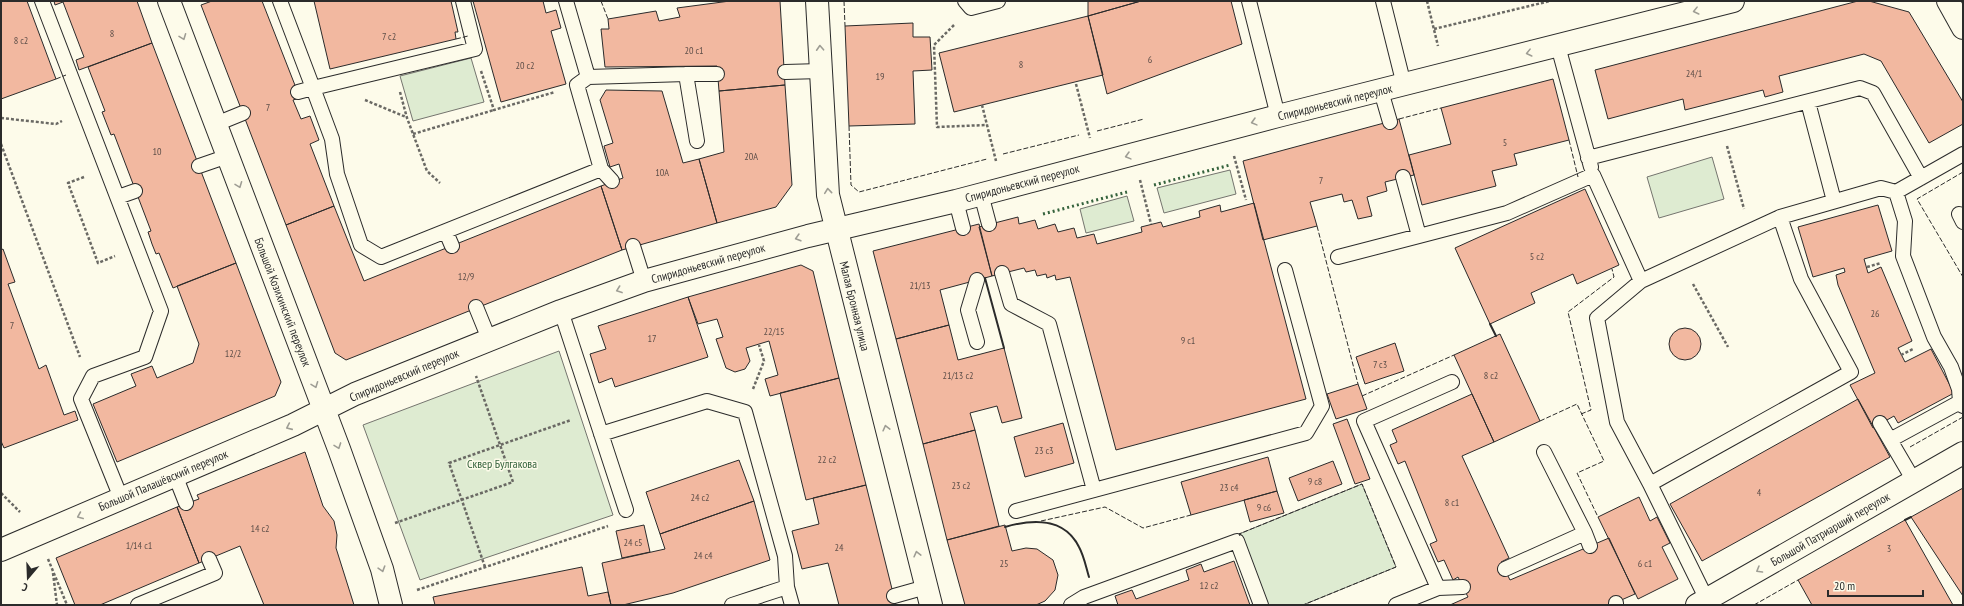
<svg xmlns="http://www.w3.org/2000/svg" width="1964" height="606" viewBox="0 0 1964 606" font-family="'PT Sans Narrow',sans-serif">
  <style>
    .green { fill: #deebd1; stroke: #74746e }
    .building { fill: #f2b8a0; stroke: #2b2b2b }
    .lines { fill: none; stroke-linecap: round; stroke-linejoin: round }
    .lane-casing { stroke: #2b2b2b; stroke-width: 16 }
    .street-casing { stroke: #2b2b2b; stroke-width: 24 }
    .path { stroke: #6a6964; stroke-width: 2.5; stroke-dasharray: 3 2; stroke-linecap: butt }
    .lane { stroke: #fdfbea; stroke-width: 14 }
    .street { stroke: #fdfbea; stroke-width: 22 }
    .hedge { stroke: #34623c; stroke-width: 3; stroke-dasharray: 2 3; stroke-linecap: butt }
    .fence { stroke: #2b2b2b; stroke-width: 1; stroke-dasharray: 5 2; stroke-linecap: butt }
    .wall { stroke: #2b2b2b; stroke-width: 2 }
    .oneway { stroke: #9e9d94 }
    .labels { text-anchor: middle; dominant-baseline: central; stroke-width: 3; stroke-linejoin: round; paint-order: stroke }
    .number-label { font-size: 10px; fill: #5d4e48 }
    .street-label { font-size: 12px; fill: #2b2b2b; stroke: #fdfbea }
    .park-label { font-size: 12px; fill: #34623c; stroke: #fdfbea }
  </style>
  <rect width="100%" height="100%" fill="#fdfbea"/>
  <!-- green -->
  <path class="green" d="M471 58 484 102 413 121 400 76Z
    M1712 157 1724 199 1659 218 1647 177Z
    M1230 170 1236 194 1164 213 1157 188Z
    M1127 196 1134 221 1086 233 1080 209Z
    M559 351 613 515 420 580 363 425Z
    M1362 484 1396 567 1303 605H1268L1239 534Z"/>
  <!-- building -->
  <path class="building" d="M1 1H27L56 79 1 99Z
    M54 1H137L152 43 79 70 76 60 84 57 63 2 55 5Z
    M212 1H262L300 98 293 100 301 119 310 116 319 140 310 144 334 206 286 225 201 5Z
    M314 1H451L458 32H455L456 39 330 69Z
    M473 1H543L546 13 556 10 561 28 551 31 566 84 501 102Z
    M730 1H780L785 85 719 91 717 66 605 67 601 29H609L608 19 656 11 659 21 680 17 677 8Z
    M1088 1H1141L1088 16Z
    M1141 1H1231L1242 44 1107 94 1088 16Z
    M1858 1H1869L1909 12 1963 102V124L1929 143 1881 61 1864 54 1779 76 1783 92 1765 97 1763 90 1685 110 1683 99 1608 119 1595 70Z
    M1088 16 1103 75 954 112 939 53Z
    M913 23V37H930L932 70 913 71 915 124 849 126 845 26Z
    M152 43 236 263 173 288 159 253 156 254 152 244 148 232 151 231 114 134 111 135 102 112 105 111 88 67Z
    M1553 79 1569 140 1514 154 1517 165 1492 171 1496 186 1422 205 1409 155 1451 144 1441 108Z
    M785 85 792 185 776 207 717 223 699 159 724 152 719 91Z
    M606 90 662 91 683 163 699 159 717 223 622 250 601 186 623 178 619 164 610 167 604 146 613 143 600 100Z
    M1399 119 1414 175 1385 182 1387 191 1367 197 1372 216 1358 219 1352 200 1344 202 1342 194 1310 202 1317 226 1263 240 1243 161Z
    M601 186 622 250 346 360 335 353 286 225 334 206 364 281Z
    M1585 189 1619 265 1577 284 1573 274 1531 293 1535 303 1490 324 1455 248Z
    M1254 203 1306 399 1116 450 1070 277 1056 280 1055 275 1047 278 1046 274 1037 276 1035 270 1026 272 1024 268 992 276 979 227 1018 217 1019 224 1035 220 1038 229 1055 224 1058 232 1074 228 1077 238 1094 234 1097 244 1142 232 1141 227 1161 222 1163 227 1200 217 1199 211 1220 205 1221 212Z
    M1878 205 1892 251 1864 259 1868 273 1881 267 1912 341 1898 348 1905 362 1931 349 1954 393 1898 423 1894 416 1873 428 1850 385 1875 373 1838 285 1836 275 1845 272 1844 268 1813 277 1798 227Z
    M979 224 992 276 940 290 949 325 896 339 873 251Z
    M3 249 15 282 8 284 39 369 46 365 64 415 75 411 78 420 4 448 1 441V250Z
    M236 263 281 382 275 396 117 462 93 404 136 386 131 374 152 366 157 378 193 363 199 344 177 286Z
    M801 265 813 271 839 378 770 396 765 379 778 375 769 341 746 348 750 361 745 369 735 372 726 368 716 339 723 337 717 319 698 324 688 297Z
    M688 297 708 357 615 387 612 378 599 383 590 354 606 349 598 326Z
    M949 325 958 360 1004 348 1022 418 1002 423 997 406 970 413 975 430 923 444 896 339Z
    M1669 344a16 16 0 1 1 32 0a16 16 0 1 1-32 0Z
    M1500 334 1540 421 1494 442 1454 355Z
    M1395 343 1404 371 1365 384 1356 357Z
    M839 378 866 485 806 500 780 393Z
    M1358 384 1367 409 1336 419 1327 394Z
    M1472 394 1494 442 1462 456 1509 558 1501 562 1510 580 1609 538 1635 594 1610 605H1450L1468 597 1458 577 1453 580 1444 560 1438 562 1430 544 1437 541 1405 461 1398 464 1390 445 1397 442 1392 430Z
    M1858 399 1890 457 1702 561 1670 504Z
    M1347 419 1370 479 1355 484 1333 424Z
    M1063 423 1074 463 1025 477 1014 437Z
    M975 430 999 526 947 540 923 444Z
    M305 452 323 506 334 521 337 535 336 548 354 605H264L240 546 199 563 177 507 199 499 197 495Z
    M1268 457 1277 491 1191 515 1181 482Z
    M739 460 754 501 660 534 646 492Z
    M1333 461 1342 484 1298 501 1289 478Z
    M866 485 896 605H839L828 563 802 569 792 531 819 524 813 498Z
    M1963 488V596L1911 517Z
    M1277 491 1284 513 1250 522 1244 500Z
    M1639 497 1650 521 1657 517 1670 543 1662 547 1678 579 1638 599 1598 517Z
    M754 501 770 560 673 593 623 605H611L602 563 665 549 660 534Z
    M177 507 199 563 100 605H75L56 558Z
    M1905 520 1953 605H1812L1798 580Z
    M644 525 650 552 622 558 616 531Z
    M1005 525 1012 551 1026 548 1037 549 1053 560 1058 575 1055 590 1045 601 1036 605H965L947 540Z
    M1234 561 1250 605H1118L1115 596 1132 590 1136 599 1189 580 1186 570 1201 564 1204 572Z
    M582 567 588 596 608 592 611 605H435L433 597Z"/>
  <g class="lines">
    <defs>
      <path id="lane" d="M42 1 161 311 145 357 93 376 81 399 121 498
        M280 1 313 88 475 49 463 1
        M566 1 588 77
        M965 1 971 8 998 1
        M1249 1 1278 116
        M1383 1 1404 85
        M1558 46 1591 167
        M785 72 821 71
        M1381 91 1390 122
        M298 92 313 88 332 139 337 174 361 245 381 257 601 169 612 181
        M1808 102 1834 201
        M216 124 243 113
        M697 141 686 74H717
        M1588 158 1860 88 1873 93 1921 178
        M199 166 228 156
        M601 169 577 85 588 77 686 74
        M1896 192 1905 221 1903 256 1934 337 1951 367 1959 389 1960 402 1963 406
        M981 194 989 224
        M118 197 135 191
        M956 201 963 228
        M1959 214 1963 222
        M446 232 452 246
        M1419 236 1507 213 1593 175 1641 281 1780 217
        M633 246 644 281
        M1338 257 1419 236 1403 177
        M1002 273 1011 304 1049 324 1094 490
        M1641 281 1597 318 1617 422 1650 484
        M476 307 489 339
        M561 311 626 510
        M977 342 968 310 977 280
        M1880 423 1890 440
        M601 434 707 401 745 412 785 556 787 587 792 605
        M175 475 186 503
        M1914 481 1890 440 1960 402
        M1016 511 1306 433 1322 406 1285 270
        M1585 533 1590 546
        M1505 569 1585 533 1544 452
        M1438 588 1364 421 1452 382
        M894 596 926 587
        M1707 600 1650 484 1851 372 1801 279 1780 217 1881 188 1896 192 1963 154
        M1616 603V605
        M138 605 215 573 209 559
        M732 605 787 587
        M1071 605 1084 597 1237 541 1261 605
        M1396 605 1438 588 1463 587"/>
      <path id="street" d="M169 1 339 449 382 569 391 605
        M817 1 828 195 931 605
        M1948 1 1963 28
        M1 550 293 425 355 394 561 311 644 281 808 236 956 201 1278 116 1733 1
        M1697 605 1963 453"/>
    </defs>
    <!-- lane casing -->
    <use href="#lane" class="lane-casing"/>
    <!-- street casing -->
    <use href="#street" class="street-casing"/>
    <!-- path -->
    <path class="path" d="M1427 1 1438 46
      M954 25 934 45 937 127 987 125
      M1434 29 1550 1
      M481 71 494 110 555 92
      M1076 84 1090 138
      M400 92 407 118 427 171 440 183
      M365 100 406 117
      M982 105 996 161
      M1 118 56 124 62 121
      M413 134 494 110
      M1 144 80 357
      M1727 146 1744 209
      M1234 156 1246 200
      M84 177 68 183 98 263 115 256
      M1140 180 1151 224
      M1867 267 1881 263
      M1693 284 1728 347
      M1901 355 1913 349
      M753 389 764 361 759 345
      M1 493 20 512
      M395 523 513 482 476 376
      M48 559 67 605
      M485 567 449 463 571 420
      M53 573 57 605
      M417 590 608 526"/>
    <!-- lane -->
    <use href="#lane" class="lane"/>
    <!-- street -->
    <use href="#street" class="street"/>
    <!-- hedge -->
    <path class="hedge" d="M1154 185 1230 165
      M1043 214 1127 192"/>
    <!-- fence -->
    <path class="fence" d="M601 1 608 19
      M844 1 845 26
      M456 39 468 36
      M56 79 66 75
      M1399 119 1441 108
      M849 126 851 185 859 192 987 159
      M1097 131 1144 119
      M1569 140 1578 177
      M1003 154 1079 135
      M1963 172 1917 199 1963 277
      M1317 226 1358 384
      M1362 396 1454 355
      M1581 414 1591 410 1568 312 1614 277 1612 269
      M1540 421 1577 404 1604 461 1577 473 1598 517
      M1910 447 1963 417
      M1041 521 1105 507 1143 528 1191 515
      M1240 536 1239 534 1362 484 1396 567 1303 605
      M1754 605 1798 580"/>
    <!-- wall -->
    <path class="wall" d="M985 278 1004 348
      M1490 324 1496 336
      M1905 520 1911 517
      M1005 527C1033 519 1064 517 1079 547 1084 556 1086 567 1089 577"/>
  </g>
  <!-- one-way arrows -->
  <defs><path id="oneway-chevron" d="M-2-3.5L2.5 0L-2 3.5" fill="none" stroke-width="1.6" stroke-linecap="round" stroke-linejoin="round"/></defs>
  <g class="oneway">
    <use href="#oneway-chevron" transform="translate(1696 11) rotate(166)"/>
    <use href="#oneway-chevron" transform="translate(183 37) rotate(69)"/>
    <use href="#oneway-chevron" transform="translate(820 48) rotate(-93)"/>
    <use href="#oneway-chevron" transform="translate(1529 53) rotate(166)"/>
    <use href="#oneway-chevron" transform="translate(1254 122) rotate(165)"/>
    <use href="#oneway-chevron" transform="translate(1128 156) rotate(165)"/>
    <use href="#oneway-chevron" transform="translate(239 185) rotate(69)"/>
    <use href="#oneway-chevron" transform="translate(828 191) rotate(-96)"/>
    <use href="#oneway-chevron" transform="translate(798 238) rotate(164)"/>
    <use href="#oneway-chevron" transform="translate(619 290) rotate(160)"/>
    <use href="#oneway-chevron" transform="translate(315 385) rotate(69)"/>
    <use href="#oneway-chevron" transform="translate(289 427) rotate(156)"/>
    <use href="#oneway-chevron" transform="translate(886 428) rotate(-104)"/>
    <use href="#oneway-chevron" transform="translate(338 446) rotate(70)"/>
    <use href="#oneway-chevron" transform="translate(80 516) rotate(157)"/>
    <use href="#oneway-chevron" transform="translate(917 554) rotate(-104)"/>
    <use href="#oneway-chevron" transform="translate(382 569) rotate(73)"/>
    <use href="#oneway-chevron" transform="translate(1759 570) rotate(150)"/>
  </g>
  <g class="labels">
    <!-- number labels -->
    <g class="number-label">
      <text x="112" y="33">8</text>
      <text x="389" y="36">7 с2</text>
      <text x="21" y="40">8 с2</text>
      <text x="694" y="50">20 с1</text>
      <text x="1150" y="59">6</text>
      <text x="1021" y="64">8</text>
      <text x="525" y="65">20 с2</text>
      <text x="1694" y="73">24/1</text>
      <text x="880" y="76">19</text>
      <text x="268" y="107">7</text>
      <text x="1505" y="142">5</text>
      <text x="157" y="151">10</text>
      <text x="751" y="156">20А</text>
      <text x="662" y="172">10А</text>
      <text x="1321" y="180">7</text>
      <text x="1537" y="256">5 с2</text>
      <text x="466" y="276">12/9</text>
      <text x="920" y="285">21/13</text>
      <text x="1875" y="313">26</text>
      <text x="12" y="325">7</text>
      <text x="774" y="331">22/15</text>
      <text x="652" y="338">17</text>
      <text x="1188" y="340">9 с1</text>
      <text x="233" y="353">12/2</text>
      <text x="1380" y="364">7 с3</text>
      <text x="958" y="375">21/13 с2</text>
      <text x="1491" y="375">8 с2</text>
      <text x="1044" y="450">23 с3</text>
      <text x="827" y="459">22 с2</text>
      <text x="1315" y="481">9 с8</text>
      <text x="961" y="485">23 с2</text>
      <text x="1229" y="487">23 с4</text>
      <text x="1759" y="492">4</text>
      <text x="700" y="497">24 с2</text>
      <text x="1452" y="502">8 с1</text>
      <text x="1264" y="507">9 с6</text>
      <text x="260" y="528">14 с2</text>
      <text x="633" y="542">24 с5</text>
      <text x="139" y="545">1/14 с1</text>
      <text x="839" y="547">24</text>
      <text x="1889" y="548">3</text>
      <text x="703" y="555">24 с4</text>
      <text x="1004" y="563">25</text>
      <text x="1645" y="563">6 с1</text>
      <text x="1209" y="585">12 с2</text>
    </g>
    <!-- street labels -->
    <g class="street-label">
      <text transform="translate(1335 102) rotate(-14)">Спиридоньевский переулок</text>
      <text transform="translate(1022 183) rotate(-15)">Спиридоньевский переулок</text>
      <text transform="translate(708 263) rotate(-16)">Спиридоньевский переулок</text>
      <text transform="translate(283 302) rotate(69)">Большой Козихинский переулок</text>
      <text transform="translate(855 306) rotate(76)">Малая Бронная улица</text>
      <text transform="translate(404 375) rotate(-23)">Спиридоньевский переулок</text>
      <text transform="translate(163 480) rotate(-23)">Большой Палашёвский переулок</text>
      <text transform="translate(1830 529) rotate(-30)">Большой Патриарший переулок</text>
    </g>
    <!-- park labels -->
    <g class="park-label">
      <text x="502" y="463">Сквер Булгакова</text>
    </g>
  </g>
  <!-- border -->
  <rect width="1964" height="606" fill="none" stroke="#2b2b2b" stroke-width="4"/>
  <!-- north arrow -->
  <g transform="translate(28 578) rotate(199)" stroke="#fdfbea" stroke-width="3" paint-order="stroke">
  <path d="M0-3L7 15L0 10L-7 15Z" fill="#2b2b2b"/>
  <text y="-6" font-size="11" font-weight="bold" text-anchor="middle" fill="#2b2b2b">С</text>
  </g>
  <!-- scale -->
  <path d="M1828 590v6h95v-6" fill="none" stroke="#2b2b2b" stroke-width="2"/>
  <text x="1834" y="590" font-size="12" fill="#2b2b2b" stroke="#fdfbea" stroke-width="3" paint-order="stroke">20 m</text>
</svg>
